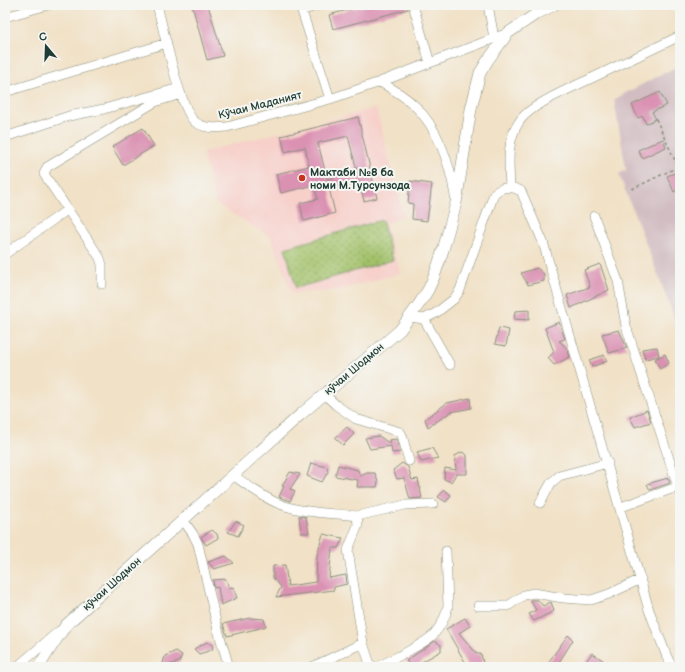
<svg xmlns="http://www.w3.org/2000/svg" width="685" height="672" viewBox="0 0 685 672" font-family="'Balsamiq Sans',sans-serif">
  <style>
    .built { fill: #f7d0ca }
    .industrial { fill: #d2bec2 }
    .grass { fill: url(#grass-dots); stroke: #607f4e }
    .building { fill: #da91b2; fill-rule: evenodd }
    .lines { fill: none; stroke-linecap: round; stroke-linejoin: round }
    .minor-casing { stroke: #888f7d; stroke-width: 10 }
    .major-casing { stroke: #888f7d; stroke-width: 12 }
    .path { stroke: #888f7d; stroke-width: 1.5; stroke-dasharray: 3 3; stroke-linecap: butt }
    .minor { stroke: #fff; stroke-width: 9 }
    .major { stroke: #fff; stroke-width: 11 }
    .poi-dot { fill: #c8321e; stroke: #f6f6f2; stroke-width: 1.5 }
    .labels { text-anchor: middle; dominant-baseline: central; stroke-width: 4; stroke-linejoin: round; paint-order: stroke }
    .street-label { font-size: 11px; fill: #1f3d34; stroke: #f6f6f2 }
    .poi-label { font-size: 11px; font-weight: bold; fill: #1f3d34; stroke: #f6f6f2; text-anchor: start }
  </style>
  <defs>
    <pattern id="grass-dots" width="8" height="8" patternUnits="userSpaceOnUse"><rect width="8" height="8" fill="#a2c169"/><path d="M2 2h.1M6 6h.1" fill="none" stroke="#839e57" stroke-width="1.8" stroke-linecap="round"/></pattern>
  </defs>
  <rect width="100%" height="100%" fill="#f6f6f2"/>
  <filter id="ink" filterUnits="userSpaceOnUse"><feTurbulence type="fractalNoise" baseFrequency=".025" numOctaves="2"/><feDisplacementMap in="SourceGraphic" scale="8" xChannelSelector="R" yChannelSelector="G"/><feConvolveMatrix kernelMatrix="1 2 1 2 8 2 1 2 1" color-interpolation-filters="sRGB"/></filter>
  <filter id="wash" filterUnits="userSpaceOnUse"><feTurbulence type="fractalNoise" baseFrequency=".012" numOctaves="4" result="noise"/><feDisplacementMap in="SourceGraphic" scale="16" xChannelSelector="R" yChannelSelector="G"/><feGaussianBlur stdDeviation="0.9" result="paint"/><feColorMatrix in="noise" values="0 0 0 0 0 0 0 0 0 0 0 0 0 0 0 0 0 1.4 0 .05"/><feComposite in="paint" operator="in"/></filter>
  <g filter="url(#wash)">
    <rect width="100%" height="100%" fill="#f1e1c6"/>
    <!-- built -->
    <path class="built" d="M376 108 404 216 385 223 401 273 340 290 292 294 271 237 216 204 202 152Z"/>
    <!-- industrial -->
    <path class="industrial" d="M680 65V332L619 174 626 170 614 99Z"/>
    <!-- grass -->
    <path class="grass" d="M382 220 393 260 296 288 285 248Z"/>
    <g id="blocks">
      <!-- building -->
      <path class="building" d="M192 5H208L223 56 207 60Z
        M366 5H407L408 9 333 29 329 15Z
        M660 92 667 105 652 112 656 119 646 124 643 116 638 118 632 105Z
        M358 117 377 198 364 201 359 181 329 188 335 213 304 221 300 203 318 199 314 185 281 193 276 174 309 166 305 147 285 152 281 136ZM348 136 357 171 327 179 318 143Z
        M143 128 154 146 123 165 112 147Z
        M663 139 666 147 642 158 638 150Z
        M680 171V189L674 192 667 176Z
        M410 181 432 184 427 221 412 219 413 204 408 203Z
        M600 264 609 290 571 308 567 295 590 287 584 270Z
        M537 268 544 274V281L528 285 521 273Z
        M529 310V320L514 319 515 311Z
        M559 322 565 339 559 341 567 348 570 357 554 365 548 358 554 352 545 328Z
        M499 328 509 330 506 346 495 344Z
        M619 330 627 348 609 353 602 334Z
        M657 347 659 356 645 359 642 349Z
        M665 354 669 363 660 369 655 359Z
        M604 355 607 361 592 367 589 360Z
        M470 398 471 408 451 412 428 427 425 419 447 403Z
        M647 410 651 422 635 427 630 417Z
        M347 427 354 434 343 445 335 438Z
        M379 436 390 444 389 440 397 439 400 452 392 453 391 446 370 449 365 438Z
        M432 448 438 458 421 462 417 452Z
        M462 452 467 455V474H456L451 482 444 479 445 468 456 470 455 456Z
        M311 463 327 467 328 472 322 482 307 476Z
        M402 463 408 467 412 480 418 479 422 498 410 499 404 478 397 479 393 470Z
        M338 465 358 470 360 476 367 473H375L378 482 377 487H357L358 480 335 476Z
        M290 472 300 474 290 489 295 491 290 501 279 497 284 486H282Z
        M668 478 670 483 650 490 647 484Z
        M444 490 451 495 446 502 438 497Z
        M299 516 306 517 309 533H301Z
        M236 521 244 525 238 536 228 532Z
        M212 530 217 534 218 538 206 545 201 537Z
        M323 534 343 538 338 548H332L329 578 346 575 347 584 334 587V590L276 597 281 587 273 578V566L285 565 288 586 316 582 317 555Z
        M226 556 234 563 214 569 208 562Z
        M226 579 229 588 233 587 237 598 221 605 218 587 214 588 213 580Z
        M530 600H538L543 606 551 602 554 611 534 621 529 614 536 610Z
        M250 618 264 619 266 626 256 629 227 636 223 624Z
        M465 618 470 626 459 633 477 654H481L484 667H468L446 629Z
        M568 635 573 640 556 667H545Z
        M435 641 441 645V651L413 667 406 661Z
        M207 642 213 645 212 650 199 654 194 649Z
        M176 651 182 655 179 662 162 667 165 656Z
        M592 653 604 661 599 667H582Z"/>
    </g>
  </g>
  <g filter="url(#ink)">
    <use href="#blocks" fill-opacity="0" stroke="#888f7d" stroke-width="1"/>
    <g class="lines">
      <defs>
        <path id="minor" d="M157 5C163 27 180 110 195 122 205 129 216 128 227 127L330 99 380 82 508 33
          M300 5 330 99
          M413 5 430 63
          M488 5 494 38
          M303 10 320 5
          M5 17 48 5
          M380 82C393 89 406 97 416 107 439 130 450 165 455 196
          M5 92 167 43
          M5 137 69 116 104 109 179 88
          M510 187C509 165 506 141 519 122 529 105 573 87 592 78 621 64 651 50 680 36
          M594 216 618 281 626 326 680 493
          M5 254 67 210
          M102 284V265L100 258 44 174 47 167 155 102 181 94
          M410 317 424 319 436 313 454 299 460 290 494 194C501 186 512 186 521 191L543 242 649 610 667 657 672 667
          M424 319 450 365
          M324 394 336 405 356 419 400 432 402 435 409 461
          M233 475C247 485 261 496 277 503 300 513 332 513 357 516L358 525 348 550 363 643 371 667
          M540 503 551 483 559 476 608 463
          M621 507 680 486
          M357 516 405 505 433 504
          M183 520 193 534 198 544 218 630 229 667
          M478 606H508L524 595 534 593 563 598 591 600 609 594 641 579
          M17 667 59 631
          M312 667 363 643
          M378 667C392 659 424 645 434 634 441 626 446 616 448 606L446 551"/>
        <path id="major" d="M39 667C47 652 57 639 66 625L300 415 400 330 419 304 428 290 434 277 443 250 456 203 471 109 480 73 488 60 508 33 536 14 554 5"/>
      </defs>
      <!-- minor casing -->
      <use href="#minor" class="minor-casing"/>
      <!-- major casing -->
      <use href="#major" class="major-casing"/>
      <!-- path -->
      <path class="path" d="M656 119 678 167
        M632 189 680 166"/>
      <!-- minor -->
      <use href="#minor" class="minor"/>
      <!-- major -->
      <use href="#major" class="major"/>
    </g>
  </g>
  <!-- markers -->
  <circle class="poi-dot" cx="302" cy="178" r="4"/>
  <g class="labels">
    <!-- street labels -->
    <g class="street-label">
      <text transform="translate(260 105) rotate(-14)">Кӯчаи Маданият</text>
      <text transform="translate(354 369) rotate(-40)">кӯчаи Шодмон</text>
      <text transform="translate(112 584) rotate(-42)">кӯчаи Шодмон</text>
    </g>
    <!-- poi labels -->
    <g class="poi-label">
      <text x="310" y="172">Мактаби №8 ба<tspan x="310" dy="13">номи М.Турсунзода</tspan></text>
    </g>
  </g>
  <!-- margin -->
  <rect width="685" height="672" fill="none" stroke="#f6f6f2" stroke-width="20"/>
  <!-- north arrow -->
  <g transform="translate(46 46) rotate(341)" stroke="#f6f6f2" stroke-width="3" paint-order="stroke">
  <path d="M0-3L7 15L0 10L-7 15Z" fill="#1f3d34"/>
  <text y="-6" font-size="11" font-weight="bold" text-anchor="middle" fill="#1f3d34">С</text>
  </g>
</svg>
